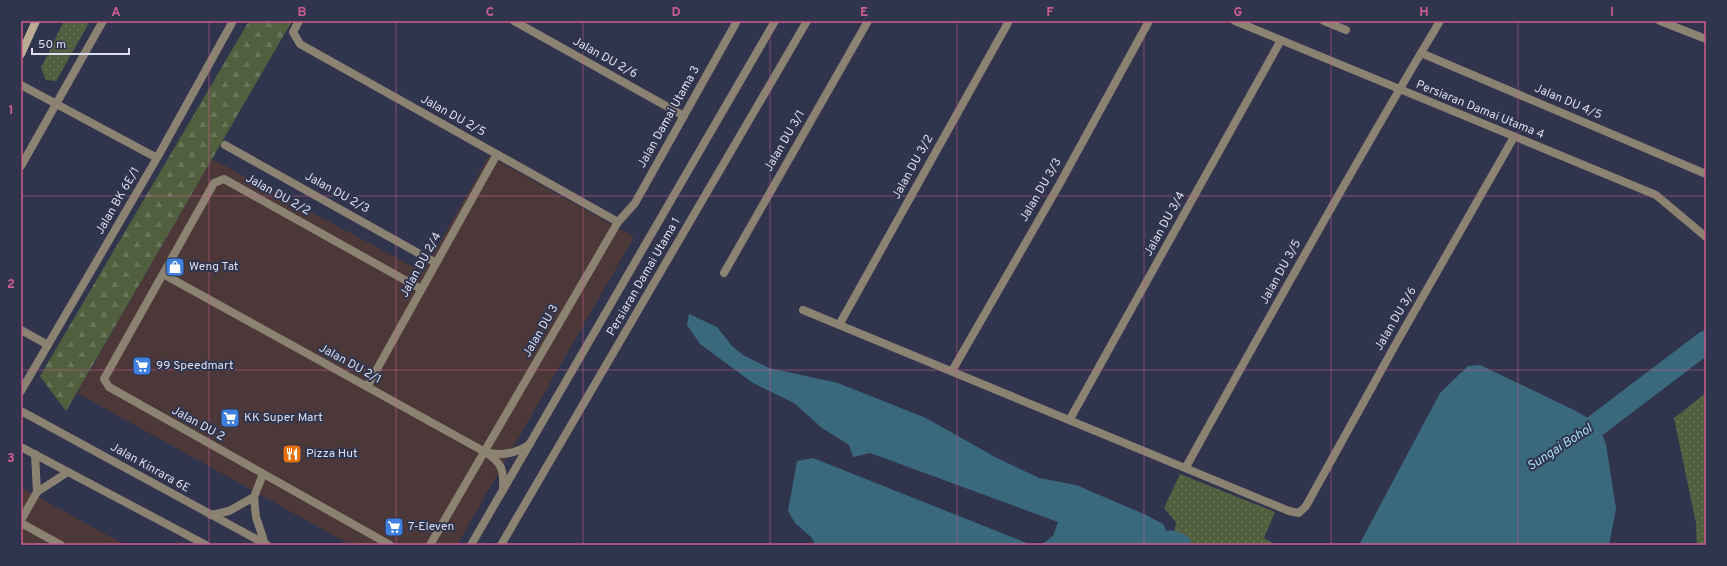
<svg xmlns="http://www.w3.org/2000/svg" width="1727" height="566" viewBox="0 0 1727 566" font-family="Overpass,sans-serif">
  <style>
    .commercial { fill: #4d3839 }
    .forest { fill: url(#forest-firs) }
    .park { fill: url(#park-dots) }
    .water { fill: #3a687d }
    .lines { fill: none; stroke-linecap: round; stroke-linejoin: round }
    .river { stroke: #3a687d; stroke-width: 23 }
    .minor { stroke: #8b8271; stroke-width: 8 }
    .tertiary { stroke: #8b8271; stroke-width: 8 }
    .secondary { stroke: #baad91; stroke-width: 8 }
    .grid { fill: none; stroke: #cb5e8f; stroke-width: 1; stroke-opacity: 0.55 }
    .labels { text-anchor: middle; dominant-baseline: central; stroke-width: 4; stroke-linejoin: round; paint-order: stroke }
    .street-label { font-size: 12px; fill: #dcdfef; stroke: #30354d }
    .poi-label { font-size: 12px; fill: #dcdfef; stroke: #30354d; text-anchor: start }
    .water-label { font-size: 13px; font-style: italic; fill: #a2ddfa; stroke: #30354d }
    .neatline { fill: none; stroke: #cb5e8f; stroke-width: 1.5 }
    .grid-label { font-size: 13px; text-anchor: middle; font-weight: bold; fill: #cb5e8f }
  </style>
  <defs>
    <pattern id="forest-firs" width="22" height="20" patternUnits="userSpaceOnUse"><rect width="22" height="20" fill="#515f3e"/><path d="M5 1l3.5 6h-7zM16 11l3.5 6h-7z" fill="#69765a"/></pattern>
    <pattern id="park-dots" width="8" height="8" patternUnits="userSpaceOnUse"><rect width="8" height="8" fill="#515f3e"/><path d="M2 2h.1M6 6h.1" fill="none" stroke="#69765a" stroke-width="1.8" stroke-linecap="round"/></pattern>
  </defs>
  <rect width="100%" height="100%" fill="#30354d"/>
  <!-- commercial -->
  <path class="commercial" d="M489 156 634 237 457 545H351L77 393 212 159 423 272Z
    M22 488 125 545H21Z"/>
  <!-- forest -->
  <path class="forest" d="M249 21H292L66 411 40 376Z"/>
  <!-- park -->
  <path class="park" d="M64 21H90L56 81 46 80 41 68Z
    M1706 393V545H1697L1696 523 1674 418Z
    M1180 474 1275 512 1264 538 1276 545H1172L1176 522 1164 508Z"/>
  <!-- water -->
  <path class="water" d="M689 314 717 327 732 346 743 355 769 368 838 383 926 418 997 458 1039 478 1076 485 1144 514 1163 524 1172 542 1170 545H1041L1053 536 1058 522 870 453 853 457 849 445 822 428 794 403 753 383 700 344 687 325Z
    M1480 365 1576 411 1598 424 1606 444 1616 509 1609 545H1359L1440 393 1468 366Z
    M813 458 1032 545H815L812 538 795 523 788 511 797 461Z"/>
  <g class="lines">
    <!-- river -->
    <path class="river" d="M1572 440 1598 424 1706 342
      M1142 545 1172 542 1180 545"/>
    <!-- minor -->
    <path class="minor" d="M299 21 293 32 300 44 618 222
      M514 21 684 116
      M1235 21 1656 195 1706 237
      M1324 21 1346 30
      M1660 21 1706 39
      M1421 53 1706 174
      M21 85 157 158
      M225 145 436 263
      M21 166 103 21
      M724 273 868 21
      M163 274 485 452C502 463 504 469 503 490
      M803 310 1289 511 1299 513 1306 506 1398 340 1514 137
      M839 325 1009 21
      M21 330 48 345
      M952 371 1059 185 1149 21
      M367 387 497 154
      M21 391 157 158 233 21
      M1070 419 1281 40
      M490 453C505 456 517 453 530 444
      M35 454 37 492
      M1186 467C1269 317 1352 168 1440 21
      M263 474 254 497 256 517 265 544
      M211 515 229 511 254 497
      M21 520 37 492 68 472
      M21 523 61 545
      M390 545 109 387 104 379 214 183 224 179 421 289
      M430 545 618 222 635 203 737 21"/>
    <!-- tertiary -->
    <path class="tertiary" d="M21 411 267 545
      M21 447 206 545
      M471 545 775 21
      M501 545 807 21"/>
    <!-- secondary -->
    <path class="secondary" d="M21 54 36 21"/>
  </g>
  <!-- grid -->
  <path class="grid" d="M209 21V545M396 21V545M583 21V545M770 21V545M957 21V545M1144 21V545M1331 21V545M1518 21V545M21 196H1706M21 370H1706"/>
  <!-- icons -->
  <defs>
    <symbol id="shop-square" viewBox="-11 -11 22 22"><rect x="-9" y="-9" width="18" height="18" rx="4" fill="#3f7fe0" stroke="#30354d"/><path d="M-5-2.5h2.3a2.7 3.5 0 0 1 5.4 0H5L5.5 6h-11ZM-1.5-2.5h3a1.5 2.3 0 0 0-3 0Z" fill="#fff"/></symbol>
    <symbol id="supermarket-square" viewBox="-11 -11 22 22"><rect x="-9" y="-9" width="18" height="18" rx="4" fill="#3f7fe0" stroke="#30354d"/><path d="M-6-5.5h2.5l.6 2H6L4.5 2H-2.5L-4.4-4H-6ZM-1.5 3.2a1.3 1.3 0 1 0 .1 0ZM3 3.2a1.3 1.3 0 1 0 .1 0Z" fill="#fff"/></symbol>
    <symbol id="restaurant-square" viewBox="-11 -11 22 22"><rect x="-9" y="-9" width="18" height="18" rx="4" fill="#e8710a" stroke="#30354d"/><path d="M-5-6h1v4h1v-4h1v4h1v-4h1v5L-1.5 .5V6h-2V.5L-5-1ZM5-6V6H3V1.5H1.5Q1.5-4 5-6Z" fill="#fff"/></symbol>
  </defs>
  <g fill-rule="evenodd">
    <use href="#shop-square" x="164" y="256" width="22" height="22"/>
    <use href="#supermarket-square" x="131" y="355" width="22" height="22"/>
    <use href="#supermarket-square" x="219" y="407" width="22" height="22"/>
    <use href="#restaurant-square" x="281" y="443" width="22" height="22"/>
    <use href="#supermarket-square" x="383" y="516" width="22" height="22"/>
  </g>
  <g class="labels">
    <!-- street labels -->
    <g class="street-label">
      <text transform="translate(605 58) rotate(29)">Jalan DU 2/6</text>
      <text transform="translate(1568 102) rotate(23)">Jalan DU 4/5</text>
      <text transform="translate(1480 110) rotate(22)">Persiaran Damai Utama 4</text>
      <text transform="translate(453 116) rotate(29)">Jalan DU 2/5</text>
      <text transform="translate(669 117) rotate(-61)">Jalan Damai Utama 3</text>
      <text transform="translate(785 141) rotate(-60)">Jalan DU 3/1</text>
      <text transform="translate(913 167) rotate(-61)">Jalan DU 3/2</text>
      <text transform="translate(1041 190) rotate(-60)">Jalan DU 3/3</text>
      <text transform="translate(337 193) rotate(29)">Jalan DU 2/3</text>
      <text transform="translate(278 195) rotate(29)">Jalan DU 2/2</text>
      <text transform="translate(118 201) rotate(-60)">Jalan BK 6E/1</text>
      <text transform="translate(1165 224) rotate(-61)">Jalan DU 3/4</text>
      <text transform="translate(421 265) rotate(-61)">Jalan DU 2/4</text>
      <text transform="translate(1281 272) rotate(-61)">Jalan DU 3/5</text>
      <text transform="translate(644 277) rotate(-60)">Persiaran Damai Utama 1</text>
      <text transform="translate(1396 319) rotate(-60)">Jalan DU 3/6</text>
      <text transform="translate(541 331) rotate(-60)">Jalan DU 3</text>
      <text transform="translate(350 364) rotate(29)">Jalan DU 2/1</text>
      <text transform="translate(198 424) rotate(29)">Jalan DU 2</text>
      <text transform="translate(150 468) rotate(29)">Jalan Kinrara 6E</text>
    </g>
    <!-- poi labels -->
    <g class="poi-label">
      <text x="189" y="267">Weng Tat</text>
      <text x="156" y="366">99 Speedmart</text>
      <text x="244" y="418">KK Super Mart</text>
      <text x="306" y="454">Pizza Hut</text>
      <text x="408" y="527">7-Eleven</text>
    </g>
    <!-- water labels -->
    <g class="water-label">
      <text transform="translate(1560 448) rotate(-33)">Sungai Bohol</text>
    </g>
  </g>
  <!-- border -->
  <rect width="1727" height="566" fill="none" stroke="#30354d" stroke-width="44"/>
  <!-- scale -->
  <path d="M32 48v6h97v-6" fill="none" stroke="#dcdfef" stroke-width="2"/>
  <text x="38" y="48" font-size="12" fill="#dcdfef" stroke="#30354d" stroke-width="3" paint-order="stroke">50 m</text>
  <rect x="22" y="22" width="1683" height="522" class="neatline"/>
  <g class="grid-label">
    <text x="116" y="16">A</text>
    <text x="302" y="16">B</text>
    <text x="490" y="16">C</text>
    <text x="676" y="16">D</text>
    <text x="864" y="16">E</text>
    <text x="1050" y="16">F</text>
    <text x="1238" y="16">G</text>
    <text x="1424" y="16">H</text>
    <text x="1612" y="16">I</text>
    <text x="11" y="114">1</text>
    <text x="11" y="288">2</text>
    <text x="11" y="462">3</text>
  </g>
</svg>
